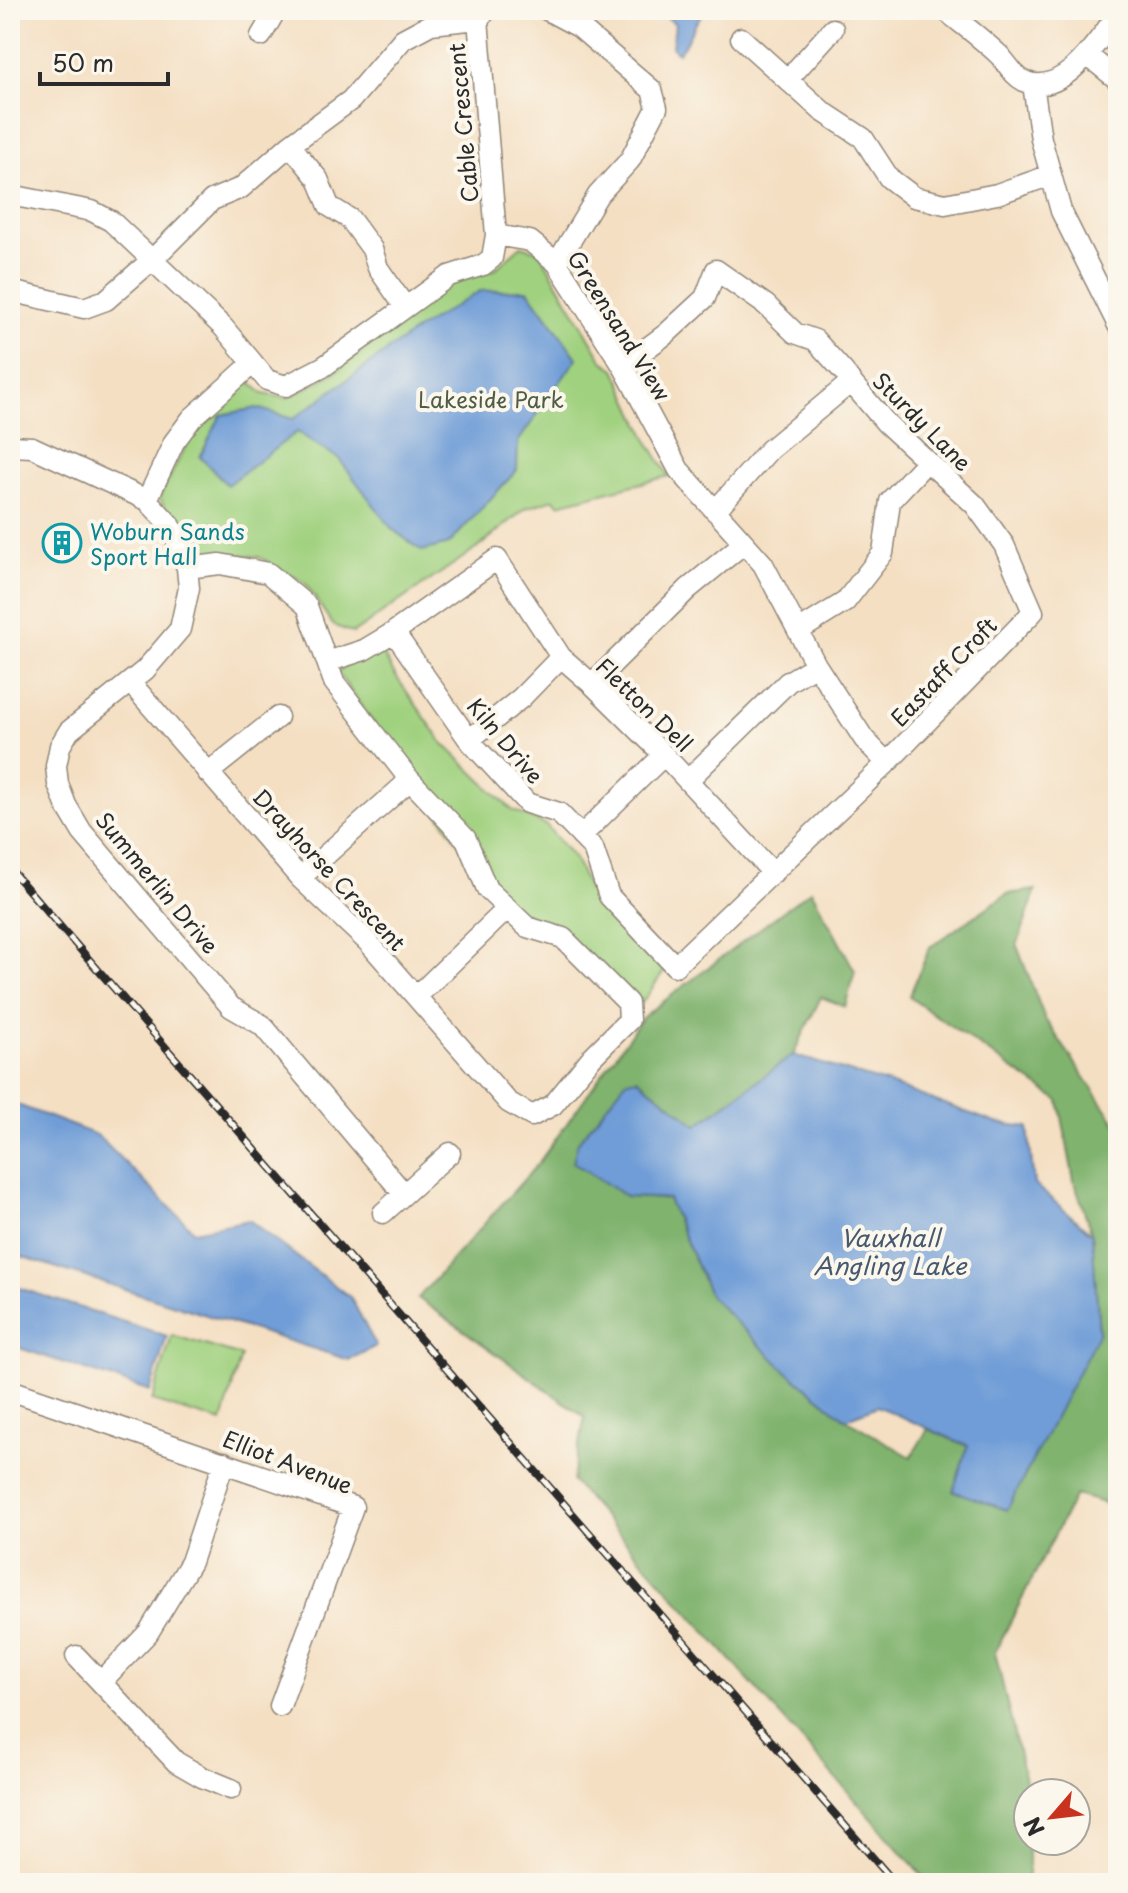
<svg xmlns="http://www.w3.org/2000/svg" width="1128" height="1893" viewBox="0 0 1128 1893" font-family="'Playpen Sans',sans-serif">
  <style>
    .green { fill: #a0d17f; stroke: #667e55; stroke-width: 2 }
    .forest { fill: #80b36e; stroke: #566f4c; stroke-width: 2 }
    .water { fill: #6f9dd7; stroke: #4d6481; stroke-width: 2 }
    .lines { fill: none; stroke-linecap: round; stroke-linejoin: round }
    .minor-casing { stroke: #908577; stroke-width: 23 }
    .minor { stroke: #fff; stroke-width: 20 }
    .rail-casing { stroke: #2b2b2b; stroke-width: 8 }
    .rail { stroke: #fbf7ec; stroke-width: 5; stroke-dasharray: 15; stroke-linecap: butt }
    .labels { text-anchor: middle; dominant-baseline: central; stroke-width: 8; stroke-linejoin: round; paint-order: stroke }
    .street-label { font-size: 22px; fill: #2b2b2b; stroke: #fbf7ec }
    .park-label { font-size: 22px; fill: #4e5d44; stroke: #fbf7ec }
    .culture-label { font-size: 22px; fill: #0d838f; stroke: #fbf7ec; text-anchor: start }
    .water-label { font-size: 24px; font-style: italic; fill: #465970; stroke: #fbf7ec }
  </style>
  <rect width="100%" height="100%" fill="#fbf7ec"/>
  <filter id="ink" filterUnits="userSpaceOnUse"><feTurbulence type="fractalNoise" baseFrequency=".0125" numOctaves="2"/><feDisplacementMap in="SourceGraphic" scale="16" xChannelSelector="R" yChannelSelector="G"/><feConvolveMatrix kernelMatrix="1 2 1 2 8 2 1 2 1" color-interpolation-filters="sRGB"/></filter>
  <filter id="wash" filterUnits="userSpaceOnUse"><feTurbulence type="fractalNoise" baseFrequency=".006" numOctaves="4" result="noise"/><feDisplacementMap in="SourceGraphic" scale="32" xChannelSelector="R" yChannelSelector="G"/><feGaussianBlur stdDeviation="1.8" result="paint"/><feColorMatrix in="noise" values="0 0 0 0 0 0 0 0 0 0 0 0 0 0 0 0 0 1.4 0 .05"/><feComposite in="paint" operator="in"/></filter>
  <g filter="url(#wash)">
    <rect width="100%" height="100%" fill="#f4dfc3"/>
    <!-- green -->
    <path class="green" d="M521 246 539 251 603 361 615 369 650 445 669 476 559 504 554 499 526 508 480 546 353 633 333 625 305 583 259 557 192 550 159 498 190 438 246 378 263 394 287 398 331 375 452 282 494 270Z
      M378 645 393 672 442 742 512 810 546 825 575 860 592 896 664 971 642 1003 554 927 515 909 493 890 337 672Z
      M172 1335 241 1356 222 1422 152 1401Z"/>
    <!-- forest -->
    <path class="forest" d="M811 890 855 971 845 1007 821 997 793 1055 697 1125 637 1078 627 1197 668 1199 710 1296 786 1371 846 1419 911 1457 928 1429 969 1447 1062 1399 1099 1332 1092 1234 1074 1181 1059 1101 909 997 930 947 1007 894 1036 890 1017 946 1045 1019 1118 1126V1507L1075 1495 995 1652 1028 1793V1878L1024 1883H929L572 1481 585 1417 418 1298 537 1165 643 1017Z"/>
    <!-- water -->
    <path class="water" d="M658 10H706C694 20 691 39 678 53L672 47 675 24Z
      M528 290 577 358 518 442 517 470 449 544 422 551 392 529 339 459 297 432 227 485 200 457 221 415 257 408 293 419 419 328 480 291Z
      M793 1055 889 1084 996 1123 1028 1127 1034 1184 1092 1234 1099 1332 1007 1510 953 1491 968 1446 877 1406 846 1419 786 1371 710 1296 668 1199 627 1197 573 1162 578 1142 627 1080 637 1078 697 1125Z
      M10 1102 97 1135 194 1231 249 1220 351 1298 376 1346 349 1360 10 1253Z
      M10 1285 167 1336 150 1391 10 1345Z"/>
  </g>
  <g filter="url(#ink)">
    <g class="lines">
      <defs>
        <path id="minor" d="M547 10 579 27 652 90 657 108 630 160 598 195 557 263
          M945 10C963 25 981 38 998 54 1007 62 1012 75 1024 81 1063 99 1099 39 1118 14
          M486 11 478 19 496 235
          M261 36 276 10
          M741 38 822 111 863 138 889 178 914 197 945 204 997 194 1051 175
          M1087 55 1118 80
          M789 78 833 29
          M1033 84 1041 139 1061 211 1118 325
          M290 145 318 179 329 206 350 219 372 249 378 268 405 307
          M10 195 92 211 111 221 223 327 267 380 286 386 323 367 449 276 483 265 492 258 496 235 530 241 557 263 623 366 679 470 763 564 816 665 864 739 887 763
          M10 291 84 308 106 300 153 259 212 200 241 188 290 145 351 100 403 39 431 24 478 19
          M623 366 666 334 705 298 716 270 766 305 795 333 815 340 844 372 851 382
          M10 446 32 447 147 500 171 526 187 568 189 588 180 629 145 670 69 731 60 746 56 766 58 784 66 805 82 832 231 1007 262 1025 404 1194
          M147 500 174 442 192 418 253 363
          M715 511 769 450 851 382 886 423 975 505 1004 545 1033 612 887 763 675 966 609 896 593 848 559 813 527 803 469 740 394 632 497 559 561 657 592 684 664 755 773 873
          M800 630 845 602 883 553 890 501 927 461
          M327 662 364 650 394 632
          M130 682 300 878 369 943 508 1102 532 1116 553 1105 592 1057 629 1020 628 1003 563 938 527 927 487 889 466 839 410 780 334 682 307 606 268 573 220 564 187 568
          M592 684 688 589 744 543
          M469 740 521 698 561 657
          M208 773 278 717
          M688 780 788 682 816 665
          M581 836 664 755
          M300 878 410 780
          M417 996 507 909
          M383 1213 450 1153
          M10 1390 353 1507 280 1706
          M76 1656 176 1762 202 1777 231 1789
          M101 1682 148 1633 191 1562 224 1462"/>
      </defs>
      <!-- minor casing -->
      <use href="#minor" class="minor-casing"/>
      <!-- minor -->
      <use href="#minor" class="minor"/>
      <defs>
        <path id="rail" d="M10 869 895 1883"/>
      </defs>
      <!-- rail casing -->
      <use href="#rail" class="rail-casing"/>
      <!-- rail -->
      <use href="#rail" class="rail"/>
    </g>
  </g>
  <!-- icons -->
  <defs>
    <symbol id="building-ring" viewBox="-11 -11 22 22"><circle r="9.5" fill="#fbf7ec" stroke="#0f9aa8" stroke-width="1.5"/><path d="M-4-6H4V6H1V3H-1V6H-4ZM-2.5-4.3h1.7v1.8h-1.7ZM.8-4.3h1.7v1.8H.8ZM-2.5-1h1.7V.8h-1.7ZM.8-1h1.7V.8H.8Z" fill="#0f9aa8"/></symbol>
  </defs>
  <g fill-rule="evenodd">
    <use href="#building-ring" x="40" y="521" width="44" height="44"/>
  </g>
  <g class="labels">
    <!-- street labels -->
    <g class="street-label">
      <text transform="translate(462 123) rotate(-95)">Cable Crescent</text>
      <text transform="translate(620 325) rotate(58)">Greensand View</text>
      <text transform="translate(923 421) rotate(45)">Sturdy Lane</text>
      <text transform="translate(943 671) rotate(-46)">Eastaff Croft</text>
      <text transform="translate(645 704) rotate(44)">Fletton Dell</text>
      <text transform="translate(506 740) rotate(50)">Kiln Drive</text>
      <text transform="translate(330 869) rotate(47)">Drayhorse Crescent</text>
      <text transform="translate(158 882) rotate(50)">Summerlin Drive</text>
      <text transform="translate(288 1461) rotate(21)">Elliot Avenue</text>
    </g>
    <!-- park labels -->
    <g class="park-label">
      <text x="491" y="398">Lakeside Park</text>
    </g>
    <!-- culture labels -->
    <g class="culture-label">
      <text x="90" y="530">Woburn Sands<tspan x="90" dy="25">Sport Hall</tspan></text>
    </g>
    <!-- water labels -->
    <g class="water-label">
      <text x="890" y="1237">Vauxhall<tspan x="890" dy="28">Angling Lake</tspan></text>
    </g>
  </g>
  <!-- margin -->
  <rect width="1128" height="1893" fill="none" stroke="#fbf7ec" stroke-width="40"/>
  <!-- north arrow -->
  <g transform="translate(1052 1817) rotate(242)"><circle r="38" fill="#fbf7ec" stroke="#a8a59f" stroke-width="2"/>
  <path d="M0-6L14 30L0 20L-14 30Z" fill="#c8321e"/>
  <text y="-12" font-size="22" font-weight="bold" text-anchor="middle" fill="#2b2b2b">N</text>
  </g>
  <!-- scale -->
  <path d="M40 72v12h128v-12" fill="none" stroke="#2b2b2b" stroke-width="4"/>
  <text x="52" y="72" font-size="24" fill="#2b2b2b" stroke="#fbf7ec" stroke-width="6" paint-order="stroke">50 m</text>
</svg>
